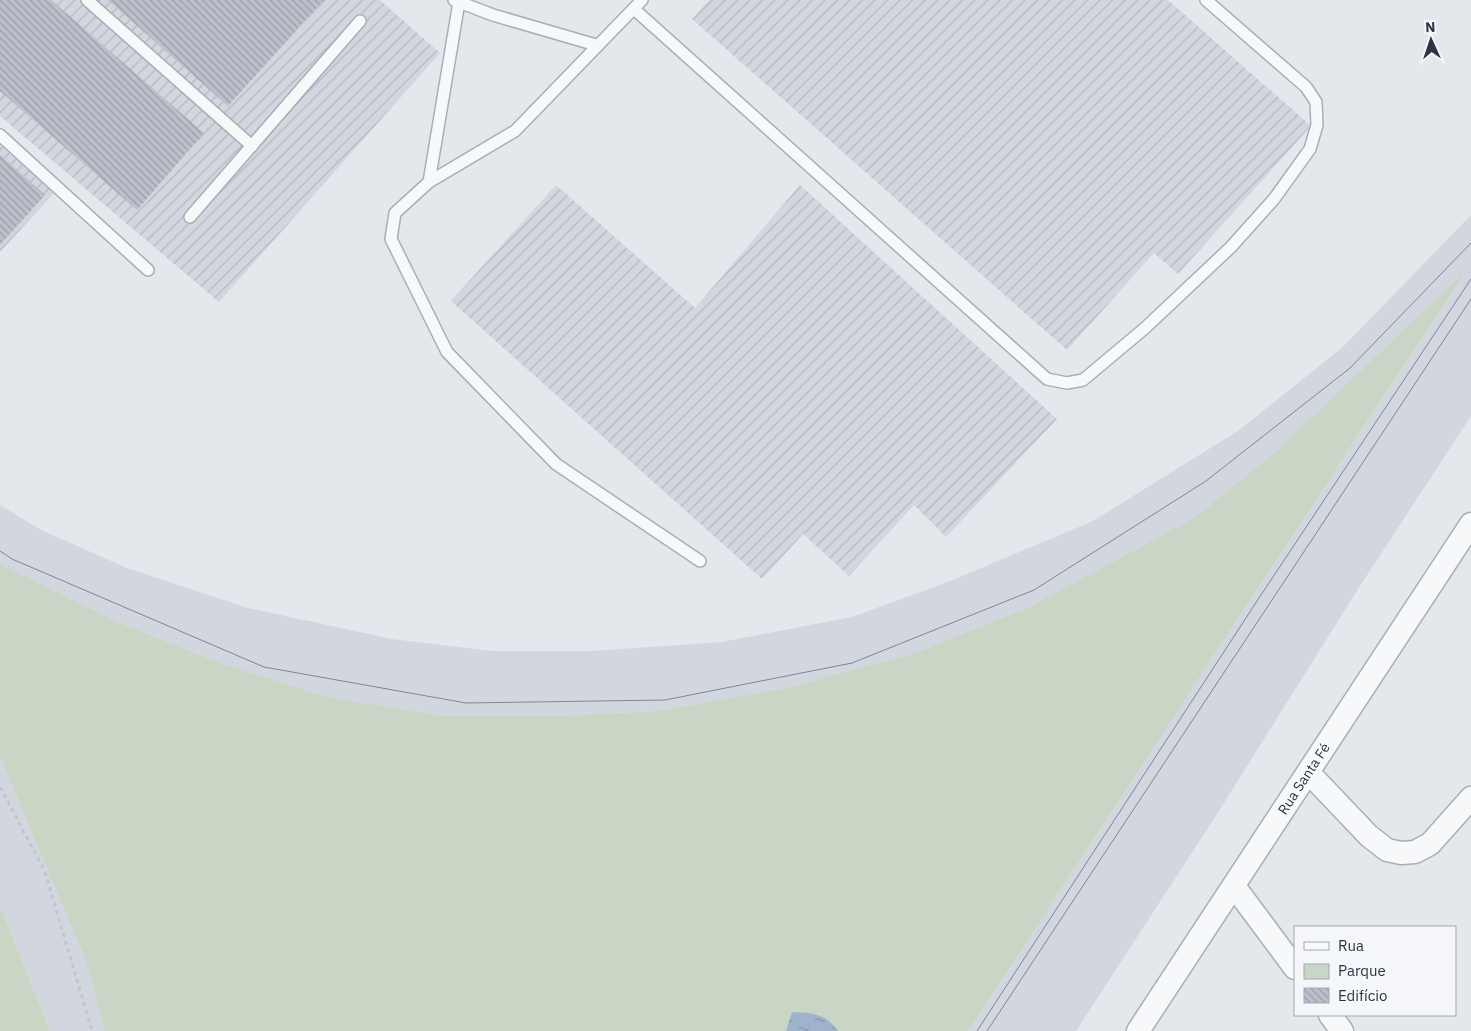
<svg xmlns="http://www.w3.org/2000/svg" width="1471" height="1031" viewBox="0 0 1471 1031" font-family="'IBM Plex Sans',sans-serif">
  <style>
    .built { fill: #d2d6de }
    .industrial { fill: url(#industrial-furrows) }
    .green { fill: #c9d6c5 }
    .water { fill: url(#water-ripples) }
    .building { fill: url(#building-back-hatch) }
    .lines { fill: none; stroke-linecap: round; stroke-linejoin: round }
    .service-casing { stroke: #a9aeb7; stroke-width: 14 }
    .minor-casing { stroke: #a9aeb7; stroke-width: 25 }
    .path { stroke: #c2c5cb; stroke-width: 3; stroke-dasharray: 4 4; stroke-linecap: butt }
    .service { stroke: #f7f8fa; stroke-width: 11 }
    .minor { stroke: #f7f8fa; stroke-width: 22 }
    .tram { stroke: #7d8696; stroke-width: 1 }
    .labels { text-anchor: middle; dominant-baseline: central; stroke-width: 4; stroke-linejoin: round; paint-order: stroke }
    .street-label { font-size: 14px; fill: #2b3445; stroke: #f4f6f9 }
  </style>
  <defs>
    <pattern id="industrial-furrows" width="10" height="10" patternUnits="userSpaceOnUse" patternTransform="scale(1.25)"><rect width="10" height="10" fill="#d2d6de"/><path d="M-1 1l2-2M0 10L10 0M9 11l2-2" fill="none" stroke="#b4b8c0"/></pattern>
    <pattern id="water-ripples" width="26" height="14" patternUnits="userSpaceOnUse" patternTransform="scale(1.25)"><rect width="26" height="14" fill="#9fb4cc"/><path d="M2 4q2-2 4 0t4 0M15 11q2-2 4 0t4 0" fill="none" stroke="#8293a7"/></pattern>
    <pattern id="building-back-hatch" width="6" height="6" patternUnits="userSpaceOnUse" patternTransform="scale(1.25)"><rect width="6" height="6" fill="#bbc0ca"/><path d="M-1 5l2 2M0 0l6 6M5-1l2 2" fill="none" stroke="#989da6"/></pattern>
  </defs>
  <rect width="100%" height="100%" fill="#e4e7ec"/>
  <!-- built -->
  <path class="built" d="M1471 215V416L1358 589 1217 814 1076 1031H968L1465 273 1273 454 1194 518 1029 607 915 653 785 688 658 711 551 716H444L326 697 223 664 118 622 0 564V505L41 530 127 568 248 608 392 639 492 651H592L722 642 852 617 953 580 1093 521 1238 431 1344 346Z
    M0 757 86 961 105 1031H50L0 906Z"/>
  <!-- industrial -->
  <path class="industrial" d="M0 0H380L440 53 219 302 0 116Z
    M709 0H1168L1311 126 1178 274 1154 253 1067 350 692 19Z
    M0 145 54 193 0 252Z
    M556 185 695 308 800 185 1057 419 946 537 914 505 849 576 803 534 762 579 451 301Z"/>
  <!-- green -->
  <path class="green" d="M1466 271 968 1031H105L86 961 0 757V564L118 622 223 664 327 697 444 716H551L658 711 785 688 915 653 1029 607 1194 518 1273 454Z
    M0 906 50 1031H0Z"/>
  <!-- water -->
  <path class="water" d="M792 1012C812 1013 825 1013 838 1031H786Z"/>
  <!-- building -->
  <path class="building" d="M0 0H51L204 133 137 210 0 91Z
    M108 0H324L228 106Z
    M0 155 45 195 0 245Z"/>
  <g class="lines">
    <defs>
      <path id="service" d="M87 0 252 146
        M454 0 493 15 596 45
        M642 0 515 131 429 182 395 213 391 239 447 352 556 464 700 561
        M634 9 1047 379 1067 383 1083 380 1145 328 1231 247 1274 199 1310 149 1317 125 1316 102 1306 87 1206 0
        M0 135 148 270
        M429 182 459 2
        M190 217 360 21"/>
      <g id="minor">
        <path d="M1309 773 1369 836 1387 850 1401 853 1415 852 1430 844 1471 798"/>
        <path d="M1234 886 1295 968"/>
        <path d="M1330 1015 1342 1031"/>
        <path id="s1" d="M1138 1031 1471 524"/>
      </g>
    </defs>
    <!-- service casing -->
    <use href="#service" class="service-casing"/>
    <!-- minor casing -->
    <use href="#minor" class="minor-casing"/>
    <!-- path -->
    <path class="path" d="M0 787 45 872 92 1031"/>
    <!-- service -->
    <use href="#service" class="service"/>
    <!-- minor -->
    <use href="#minor" class="minor"/>
    <!-- tram -->
    <path class="tram" d="M0 551 12 559 264 667 466 703 665 700 852 663 1034 590 1206 481 1350 368 1471 243
      M977 1031 1257 601 1471 279
      M987 1031 1471 299"/>
  </g>
  <g class="labels">
    <!-- street labels -->
    <g class="street-label">
      <text stroke="none"><textPath href="#s1" startOffset="302">Rua Santa Fé</textPath></text>
    </g>
  </g>
  <!-- legend -->
  <rect x="1294" y="926" width="162" height="90" fill="#f4f6f9" stroke="#a4a8b1"/>
  <rect x="1304" y="942" width="25" height="8" fill="#f7f8fa" stroke="#a4a8b1"/>
  <text x="1338" y="951" font-size="15" fill="#2b3445">Rua</text>
  <rect x="1304" y="964" width="25" height="15" fill="#c9d6c5" stroke="#a4a8b1"/>
  <text x="1338" y="976" font-size="15" fill="#2b3445">Parque</text>
  <rect x="1304" y="988" width="25" height="15" fill="url(#building-back-hatch)" stroke="#a4a8b1"/>
  <text x="1338" y="1001" font-size="15" fill="#2b3445">Edifício</text>
  <!-- north arrow -->
  <g transform="translate(1431 40) rotate(357)" stroke="#f4f6f9" stroke-width="4" paint-order="stroke">
  <path d="M0-4L9 19L0 12L-9 19Z" fill="#2b3445"/>
  <text y="-8" font-size="14" font-weight="bold" text-anchor="middle" fill="#2b3445">N</text>
  </g>
</svg>
